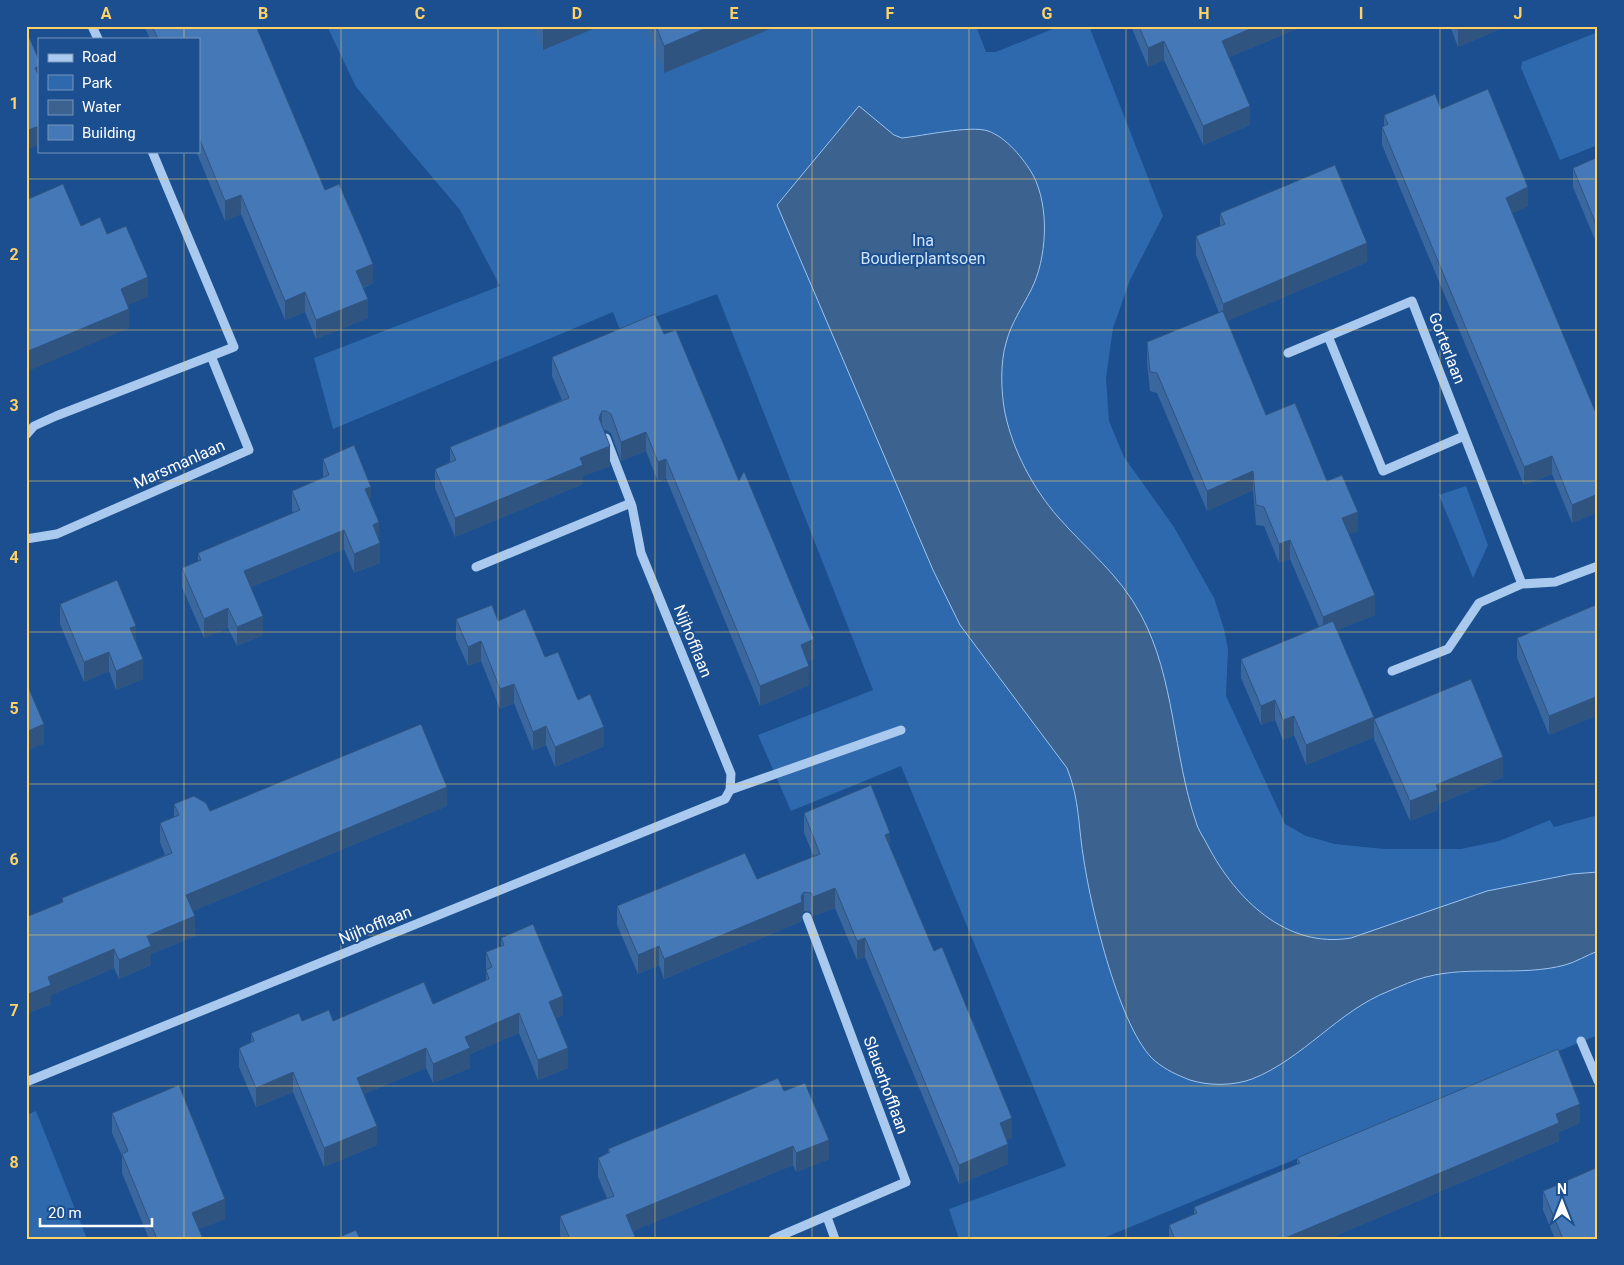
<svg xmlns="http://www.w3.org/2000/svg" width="1624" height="1265" viewBox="0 0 1624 1265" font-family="Roboto,sans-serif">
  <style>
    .green { fill: #2e69ad }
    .water { fill: #3c6290; stroke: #9cc4f0 }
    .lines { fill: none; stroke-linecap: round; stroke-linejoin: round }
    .minor { stroke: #a9c9ee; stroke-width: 9 }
    .wall { fill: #3a679d }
    .shaded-wall { fill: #305480 }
    .building { fill: #4478b7; stroke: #305480 }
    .grid { fill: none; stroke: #ffd166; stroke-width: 1; stroke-opacity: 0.55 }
    .labels { text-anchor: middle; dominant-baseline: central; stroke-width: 4; stroke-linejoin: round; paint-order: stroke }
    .park-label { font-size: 16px; fill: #cfe3fa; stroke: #1b4f8f }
    .street-label { font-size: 16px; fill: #fff; stroke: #1b4f8f }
    .neatline { fill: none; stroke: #ffd166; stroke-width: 2 }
    .grid-label { font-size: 16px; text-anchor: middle; font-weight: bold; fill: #ffd166 }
  </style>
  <rect width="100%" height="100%" fill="#1b4f8f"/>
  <!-- green -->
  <path class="green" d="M327 26H976L986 52H996L1060 26H1089L1163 216 1130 280 1113 328 1106 378 1109 421 1124 457 1174 527 1214 598 1224 629 1228 649 1226 696 1285 824 1306 836 1335 844 1384 849H1461L1499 841 1550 820 1554 827 1598 815V1035L1101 1239H959L949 1209 1066 1166 901 766 791 811 758 735 873 690 717 294 620 330 613 312 333 429 314 358 500 286 460 210 356 87Z
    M1598 32V145L1560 160 1521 68 1522 62Z
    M1466 486 1488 545 1473 578 1439 495Z
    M36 1111 87 1239H26V1115Z"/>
  <!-- water -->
  <path class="water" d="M859 106 894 135 902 138C922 136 971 125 988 131 1006 137 1024 159 1033 175 1050 207 1047 259 1031 290 1022 308 1011 323 1006 343 1000 363 1001 393 1005 413 1013 451 1033 488 1058 517 1087 550 1120 575 1141 615 1175 678 1173 755 1196 822 1198 830 1204 838 1208 846 1236 899 1286 949 1351 938L1487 891 1572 874 1598 872V951C1587 955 1576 962 1565 965 1520 977 1471 965 1426 977 1414 980 1401 986 1389 991 1338 1011 1303 1059 1252 1079 1233 1086 1209 1086 1190 1080 1177 1075 1166 1070 1155 1061 1120 1031 1091 908 1084 861 1078 827 1080 800 1067 768L960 625 933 570 777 205Z"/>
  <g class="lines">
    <!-- minor -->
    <path class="minor" d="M92 26 98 39
      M1328 336 1383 471 1464 436
      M1288 353 1412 301 1522 584
      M26 435 34 426 56 416 211 356
      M606 438 632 506 641 553 731 774 730 790
      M26 539 57 534 249 450 211 356 234 347 152 151
      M476 567 631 503
      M1392 671 1448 649 1479 603 1522 584 1555 582 1598 566
      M1581 1041 1598 1081
      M26 1082 725 799 730 790 901 730
      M827 1217 835 1239
      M773 1239 906 1182 807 917"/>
  </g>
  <!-- wall -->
  <path class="wall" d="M144 26H256L325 190 373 283 363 288 368 318 316 339 305 312 285 320 241 214 225 221 196 151H199V39H150Z
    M533 26H600L543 50Z
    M645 26H777L664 73Z
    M1131 26H1304L1229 57 1250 125 1203 145 1164 60 1148 67Z
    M1450 26H1507L1458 47Z
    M1441 109 1528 206 1512 213 1598 418V512L1572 523 1552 474 1524 485 1382 145V127L1384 126V115Z
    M1598 157V247L1573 187V168Z
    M1220 213 1367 262 1227 321 1266 415 1327 481 1358 531 1349 534 1375 615 1337 630 1374 719 1503 777 1438 804V810L1410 821 1374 739V737L1306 765 1294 735 1283 740 1275 720 1261 725 1241 678V659L1319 627 1290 559 1279 563 1264 526 1256 525 1253 490 1207 511 1157 393 1150 391 1147 362V342L1219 313 1196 255V236L1220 226Z
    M664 334 739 481 814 659 808 661 809 685 760 706 666 478 658 482 646 451 621 461 611 433 606 430H604L610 466 583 476V484L455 537 435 488V469L450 462V447L562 400 552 376V357Z
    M323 459 371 503 379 540 380 563 354 573 344 549 251 587 263 635 237 646 228 628 204 638 182 587V568L198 561V553L293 513 292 510V491L323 478Z
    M60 604 136 643 143 679 116 690 109 671 84 682 60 624Z
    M1598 604V715L1549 735 1517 658V638Z
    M456 619 498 621 545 657 578 700 604 746 555 767 546 745 533 751 514 703 500 709 481 661 468 666 456 639Z
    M174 804 210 811 447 806 193 911 195 936 151 954V965L119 979 114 968 51 995V1004L26 1014 62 903V898L165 855 160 842V823L174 817Z
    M804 813 890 847 1012 1138 1006 1140 1008 1164 959 1184 865 957 857 960 835 908 813 916 811 912 804 911 802 914V921L664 979 659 965 638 974 617 925V906L757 879 814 857 804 833Z
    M501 938 563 1015 556 1018 568 1068 538 1080 519 1033 470 1054V1068L433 1083 426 1068 364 1094 377 1145 324 1167 293 1092 256 1107 239 1067V1048L251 1042V1033L302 1021H333L433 1004 486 981V952L501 946Z
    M784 1091 829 1159 796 1172 793 1165 633 1231 636 1239H561L560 1235V1216L607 1198 598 1177V1158L608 1153V1149Z
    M112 1113 225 1219 199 1229 203 1239H149L122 1173V1156L112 1133Z
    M1580 1123 1559 1132V1141L1328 1239H1169V1225L1194 1214V1207L1297 1165V1158Z
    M1543 1191 1598 1239H1555L1543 1210Z"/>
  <!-- shaded-wall -->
  <path class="shaded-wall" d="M543 26H600L543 50Z
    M711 26H777L664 73V46Z
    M1257 26H1304L1222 60V41Z
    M1461 26H1507L1458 47V28Z
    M1164 41V60L1148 67V48Z
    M39 66V85L35 68Z
    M1250 106V125L1203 145V126Z
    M39 126V145L26 150V131Z
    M1528 187V206L1506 216V198Z
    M241 195V214L225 221V201Z
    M1367 243V262L1223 323V304Z
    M373 264V283L356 290V271Z
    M148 277V297L121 308V289Z
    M305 292V312L285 320V301Z
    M368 299V318L316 339V320Z
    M129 309V328L26 372V352Z
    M602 411V430L599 418Z
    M646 432V451L621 461V442Z
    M610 446V466L583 476V484L455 537V518L580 458Z
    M1552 456V474L1524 485V467Z
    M666 459V478L658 482V462Z
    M1253 471V490L1207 511V491Z
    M371 487V506L365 489Z
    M1598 494V512L1572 523V505Z
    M1358 512V531L1342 537V518Z
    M379 522V542L373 525Z
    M344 530V549L244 590V571Z
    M1290 540V559L1279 563V544Z
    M380 543V563L354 573V554Z
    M1375 595V615L1323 636V617Z
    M228 608V628L204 638V619Z
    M263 616V635L237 646V627Z
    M136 626V645L130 628Z
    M814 639V659L801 664V645Z
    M481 641V661L468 666V647Z
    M109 652V671L84 682V662Z
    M143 659V679L116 690V671Z
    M809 666V685L760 706V686Z
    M514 684V703L500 709V689Z
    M1598 696V715L1549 735V716Z
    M1275 700V720L1261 725V706Z
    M1294 716V735L1283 740V720Z
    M1374 717V737L1306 765V745Z
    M44 724V744L26 751V732Z
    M546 726V745L533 751V732Z
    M604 727V746L555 767V747Z
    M1503 757V777L1438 804V810L1410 821V801L1436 785Z
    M447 787V806L186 914V895Z
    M890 833V853L885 835Z
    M835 888V908L813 916V897Z
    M804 892V911L802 914V921L664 979V959L801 896Z
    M195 916V936L151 954V965L119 979V960L147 936Z
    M865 938V957L857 960V941Z
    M659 946V965L638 974V955Z
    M114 949V968L51 995V1004L26 1014V995L48 977Z
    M563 996V1015L549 1021V1002Z
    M519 1013V1033L470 1054V1068L433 1083V1064L465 1037Z
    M426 1048V1068L357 1097V1078Z
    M568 1048V1068L538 1080V1060Z
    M293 1072V1092L256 1107V1088Z
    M1580 1104V1123L1559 1132V1141L1328 1239H1283L1556 1114Z
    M1012 1118V1138L1000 1142V1123Z
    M377 1126V1145L324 1167V1148Z
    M829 1140V1159L796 1172V1153Z
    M1008 1144V1164L959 1184V1165Z
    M793 1146V1165L626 1234V1215Z
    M225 1199V1219L192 1232V1213Z"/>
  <!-- building -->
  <path class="building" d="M152 26H256L325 190 339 184 362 237 373 264 356 271 368 299 316 320 305 292 285 301 241 195 225 201 199 138V39H158Z
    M656 26H711L664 46Z
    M1139 26H1257L1222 41 1250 106 1203 126 1164 41 1148 48Z
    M26 30 39 60V66L35 68 39 76V126L26 131Z
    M1488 89 1528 187 1506 198 1598 418V494L1572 505 1552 456 1524 467 1382 127 1388 124 1384 115 1435 94 1441 109Z
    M1598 157V229L1573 168Z
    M1335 165 1367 243 1223 304 1196 236 1225 224 1220 213Z
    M63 184 81 226 100 217 107 234 126 226 148 277 121 289 129 309 26 352V200Z
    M1223 311 1266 415 1295 403 1327 481 1342 475 1358 512 1342 518 1375 595 1323 617 1290 540 1279 544 1264 507 1256 505 1253 471 1207 491 1157 373 1150 372 1147 342Z
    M655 314 664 334 676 330 739 481 744 471 814 639 801 645 809 666 760 686 666 459 658 462 646 432 621 442 611 414 606 411H602L599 418 610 446 580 458 583 465 455 518 435 469 456 460 450 447 569 398 552 357Z
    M354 445 371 487 365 489 379 522 373 525 380 543 354 554 344 530 244 571 263 616 237 627 228 608 204 619 182 568 201 560 198 553 300 510 292 491 329 475 323 459Z
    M117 580 136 626 130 628 143 659 116 671 109 652 84 662 60 604Z
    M1598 604V696L1549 716 1517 638Z
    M492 605 498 621 525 609 545 657 558 652 578 700 590 694 604 727 555 747 546 726 533 732 514 684 500 689 481 641 468 647 456 619Z
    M1333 621 1374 717 1306 745 1294 716 1283 720 1275 700 1261 706 1241 659Z
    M1471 679 1503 757 1436 785 1438 790 1410 801 1374 719Z
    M26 682 44 724 26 732Z
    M421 724 447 787 186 895 195 916 147 936 151 946 119 960 114 949 48 977 51 985 26 995V917L63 902 62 898 172 853 160 823 179 815 174 804 194 796 206 803 210 811Z
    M871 785 890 833 885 835 934 951 942 947 1012 1118 1000 1123 1008 1144 959 1165 865 938 857 941 835 888 813 897 811 893 804 892 801 896 802 902 664 959 659 946 638 955 617 906 745 853 757 879 820 854 804 813Z
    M533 924 563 996 549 1002 568 1048 538 1060 519 1013 465 1037 470 1048 433 1064 426 1048 357 1078 377 1126 324 1148 293 1072 256 1088 239 1048 254 1041 251 1033 299 1013 302 1021 329 1010 333 1021 424 982 433 1004 489 979 486 970 492 967 486 952 504 945 501 938Z
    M1558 1049 1580 1104 1556 1114 1559 1123 1283 1239H1175L1169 1225 1197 1213 1194 1207 1300 1163 1297 1158Z
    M778 1078 784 1091 805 1083 829 1140 796 1153 793 1146 626 1215 636 1239H570L560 1216 614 1196 598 1158 610 1152 608 1149Z
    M179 1085 225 1199 192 1213 203 1239H157L122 1154 128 1151 112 1113Z
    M1598 1167V1239H1563L1543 1191Z
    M356 1230 360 1239H335Z"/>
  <!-- grid -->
  <path class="grid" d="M184 26V39M341 26V1239M498 26V1239M655 26V1239M812 26V1239M969 26V1239M1126 26V1239M1283 26V1239M1440 26V1239M184 151V1239M26 179H1598M26 330H1598M26 481H1598M26 632H1598M26 784H1598M26 935H1598M26 1086H1598"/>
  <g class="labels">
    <!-- park labels -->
    <g class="park-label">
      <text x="923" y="240">Ina<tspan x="923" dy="18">Boudierplantsoen</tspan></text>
    </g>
    <!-- street labels -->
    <g class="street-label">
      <text transform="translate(1447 348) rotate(69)">Gorterlaan</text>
      <text transform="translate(179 464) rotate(-24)">Marsmanlaan</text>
      <text transform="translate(693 641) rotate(68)">Nijhofflaan</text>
      <text transform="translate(375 925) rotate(-22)">Nijhofflaan</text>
      <text transform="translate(886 1085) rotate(70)">Slauerhofflaan</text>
    </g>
  </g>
  <!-- border -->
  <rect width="1624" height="1265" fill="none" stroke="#1b4f8f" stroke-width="55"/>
  <!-- legend -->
  <rect x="38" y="38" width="162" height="115" fill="#1b4f8f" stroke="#7695bc"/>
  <rect x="48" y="54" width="25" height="8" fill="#a9c9ee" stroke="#7695bc"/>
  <text x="82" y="62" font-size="15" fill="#ffffff">Road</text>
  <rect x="48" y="75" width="25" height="15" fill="#2e69ad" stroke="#7695bc"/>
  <text x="82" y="88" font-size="15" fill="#ffffff">Park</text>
  <rect x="48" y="100" width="25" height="15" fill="#3c6290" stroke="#7695bc"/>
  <text x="82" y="112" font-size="15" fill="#ffffff">Water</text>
  <rect x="48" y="125" width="25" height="15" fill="#4478b7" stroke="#7695bc"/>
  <text x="82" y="138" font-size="15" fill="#ffffff">Building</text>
  <!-- north arrow -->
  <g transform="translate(1562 1202)" stroke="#1b4f8f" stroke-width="4" paint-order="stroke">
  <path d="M0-4L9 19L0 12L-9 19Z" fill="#ffffff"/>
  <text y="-8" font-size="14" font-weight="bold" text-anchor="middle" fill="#ffffff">N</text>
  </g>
  <!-- scale -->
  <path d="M40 1218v8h112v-8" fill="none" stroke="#ffffff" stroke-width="2.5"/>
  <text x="48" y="1218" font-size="15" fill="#ffffff" stroke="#1b4f8f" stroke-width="4" paint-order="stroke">20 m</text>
  <rect x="28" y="28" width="1568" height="1210" class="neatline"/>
  <g class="grid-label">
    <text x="106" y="19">A</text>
    <text x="263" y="19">B</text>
    <text x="420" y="19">C</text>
    <text x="577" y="19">D</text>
    <text x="734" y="19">E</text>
    <text x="890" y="19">F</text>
    <text x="1047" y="19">G</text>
    <text x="1204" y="19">H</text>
    <text x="1361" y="19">I</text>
    <text x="1518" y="19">J</text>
    <text x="14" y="109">1</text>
    <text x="14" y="260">2</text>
    <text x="14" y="411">3</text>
    <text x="14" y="563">4</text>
    <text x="14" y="714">5</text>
    <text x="14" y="865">6</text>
    <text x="14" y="1016">7</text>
    <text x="14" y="1168">8</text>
  </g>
</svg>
